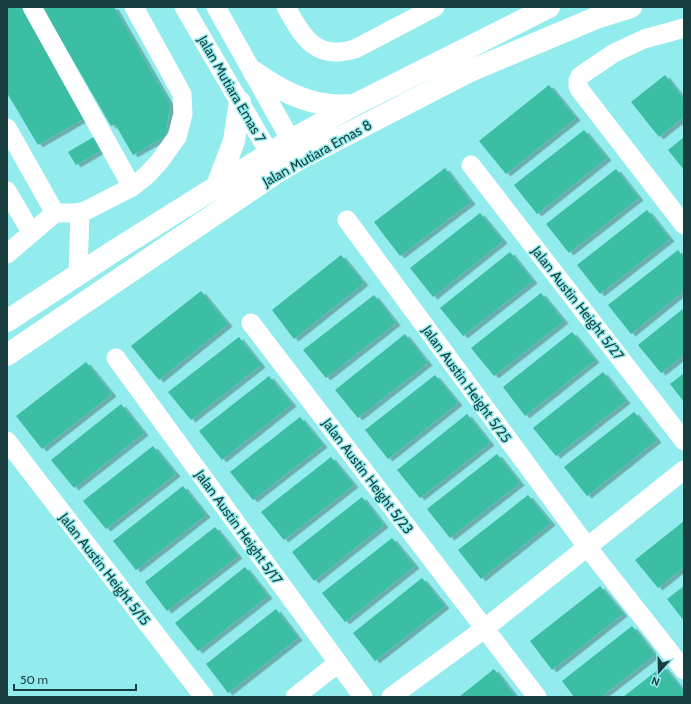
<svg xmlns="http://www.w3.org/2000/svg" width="691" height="704" viewBox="0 0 691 704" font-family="Cabin,sans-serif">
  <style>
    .building { fill: #3abea4; filter: url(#shadow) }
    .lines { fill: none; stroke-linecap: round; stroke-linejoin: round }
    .minor { stroke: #fff; stroke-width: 19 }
    .major { stroke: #fff; stroke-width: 22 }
    .labels { text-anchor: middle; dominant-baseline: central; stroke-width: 3; stroke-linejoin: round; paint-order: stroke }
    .street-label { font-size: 14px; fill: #183e3f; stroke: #92ebec }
  </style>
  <defs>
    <filter id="shadow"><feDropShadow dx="4.5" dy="2.5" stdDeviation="0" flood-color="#0004"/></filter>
  </defs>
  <rect width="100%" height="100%" fill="#92ebec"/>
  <!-- building -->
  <path class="building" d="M7 7H27L90 115 38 145 7 93Z
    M42 7H114L170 104 166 136 133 155 115 124 111 126Z
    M665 75 684 99V117L659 137 631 102Z
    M549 85 576 118 506 174 479 141Z
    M584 130 607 158 537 214 514 185Z
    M97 135 105 148 76 165 68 152Z
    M684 137V170L668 150Z
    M445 168 471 202 400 256 374 222Z
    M616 169 639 198 569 253 546 224Z
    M647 210 670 239 600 294 577 265Z
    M480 213 503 241 433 297 410 268Z
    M678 250 684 258V291L631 334 608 305Z
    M510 252 533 281 463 336 440 308Z
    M341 255 364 283 294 339 272 310Z
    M201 291 228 324 159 380 131 346Z
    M541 293 564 321 494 376 471 348Z
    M374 295 396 323 326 378 303 350Z
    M684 308V355L661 373 638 345Z
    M572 332 595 360 525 416 503 387Z
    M405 334 428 363 358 418 335 390Z
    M239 337 261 365 191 420 168 392Z
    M86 362 112 394 42 449 16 416Z
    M603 372 626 401 556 456 533 428Z
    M684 373V402L670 384Z
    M435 375 458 403 388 459 365 430Z
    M269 376 292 404 222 460 199 431Z
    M121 404 144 433 74 488 51 460Z
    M634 412 657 440 587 496 564 467Z
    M467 414 490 443 420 498 397 470Z
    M300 417 323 445 253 500 230 472Z
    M153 446 176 474 106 529 83 501Z
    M497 454 520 483 450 538 427 509Z
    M331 457 354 485 284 540 261 512Z
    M183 486 206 515 136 570 113 541Z
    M528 495 551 523 481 579 458 550Z
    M362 497 384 525 314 581 292 552Z
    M684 521V567L658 588 635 560Z
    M215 527 238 556 167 611 145 582Z
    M392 538 415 566 345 622 322 593Z
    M245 567 268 596 198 651 175 623Z
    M422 578 445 606 375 661 353 633Z
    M600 586 623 614 552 670 530 641Z
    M684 586V621L667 599Z
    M276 609 298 638 228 693 206 664Z
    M632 626 655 655 601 697H574L562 681Z
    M663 666 684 692V695L682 697H623Z
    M494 669 516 697H459Z"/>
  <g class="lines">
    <!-- minor -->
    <path class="minor" d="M32 7 132 187
      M184 7 277 166
      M216 7 298 153
      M286 7C303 37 315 61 355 49L435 7
      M684 28 644 39 614 53 580 76 578 81V86L580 90 684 225
      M7 128 55 213
      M471 165 684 441
      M7 191 31 232
      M347 220 588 548 684 670
      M7 254 55 213H75L85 211 132 187 146 176 159 162 177 137 183 114 182 94 134 7
      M78 274 80 212
      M251 323 537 697
      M116 358 363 697
      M7 441 204 697
      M295 697 338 663
      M391 697 484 629 684 470"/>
    <!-- major -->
    <path class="major" d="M254 72C277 88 301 102 331 105 338 106 345 105 353 105
      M217 186 234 141 240 102
      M7 321 114 251 291 140 354 105 549 7
      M7 355 279 171 301 158 470 71 596 18 631 7"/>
  </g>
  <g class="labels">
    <!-- street labels -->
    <g class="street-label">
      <text transform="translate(232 89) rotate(60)">Jalan Mutiara Emas 7</text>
      <text transform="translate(317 153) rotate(-29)">Jalan Mutiara Emas 8</text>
      <text transform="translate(578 303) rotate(52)">Jalan Austin Height 5/27</text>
      <text transform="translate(467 384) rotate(54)">Jalan Austin Height 5/25</text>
      <text transform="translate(368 476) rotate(53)">Jalan Austin Height 5/23</text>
      <text transform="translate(239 527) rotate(54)">Jalan Austin Height 5/17</text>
      <text transform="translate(105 569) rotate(52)">Jalan Austin Height 5/15</text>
    </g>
  </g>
  <!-- border -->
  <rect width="691" height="704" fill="none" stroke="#183e3f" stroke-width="16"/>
  <!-- north arrow -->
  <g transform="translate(659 672) rotate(200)" stroke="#92ebec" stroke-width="3" paint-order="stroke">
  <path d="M0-3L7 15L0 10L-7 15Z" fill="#183e3f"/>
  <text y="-6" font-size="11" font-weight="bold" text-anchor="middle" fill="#183e3f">N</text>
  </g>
  <!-- scale -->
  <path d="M14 684v6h122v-6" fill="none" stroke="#183e3f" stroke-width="2"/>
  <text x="20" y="684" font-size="12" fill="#183e3f" stroke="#92ebec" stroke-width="3" paint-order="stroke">50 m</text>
</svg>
